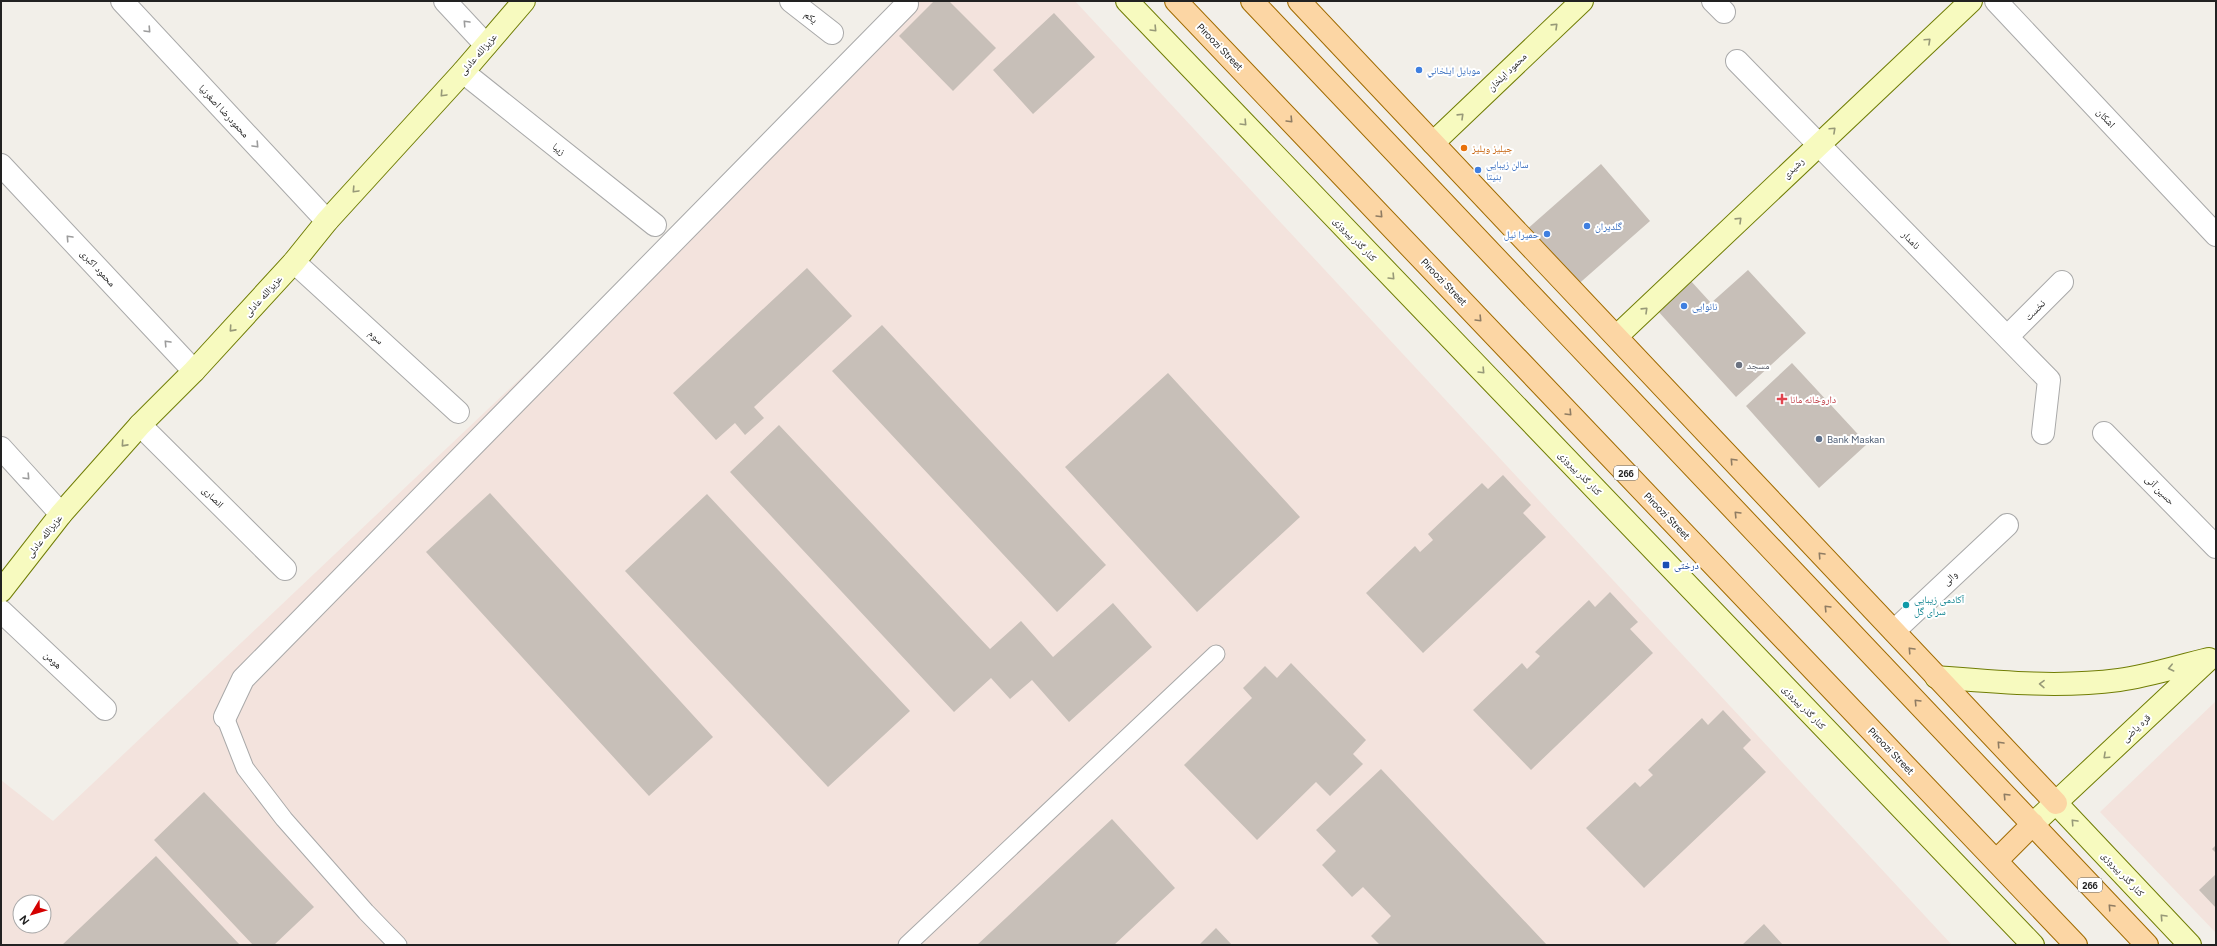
<svg xmlns="http://www.w3.org/2000/svg" width="2217" height="946" viewBox="0 0 2217 946" font-family="Figtree,'Noto Naskh Arabic',sans-serif">
  <style>
    .military { fill: #f3e3dd; fill-rule: evenodd }
    .building { fill: #c7bfb8 }
    .lines { fill: none; stroke-linecap: round; stroke-linejoin: round }
    .lane-casing { stroke: #a9a9a9; stroke-width: 19 }
    .street-casing { stroke: #a9a9a9; stroke-width: 24 }
    .secondary-casing { stroke: #707d05; stroke-width: 24 }
    .primary-casing { stroke: #a06b00; stroke-width: 24 }
    .lane { stroke: #fff; stroke-width: 17 }
    .street { stroke: #fff; stroke-width: 22 }
    .secondary { stroke: #f7fabf; stroke-width: 22 }
    .primary { stroke: #fcd6a4; stroke-width: 22 }
    .oneway { stroke: #9c9c9c }
    .oneway2 { stroke: #979978 }
    .oneway3 { stroke: #8f7c63 }
    .shop-dot { fill: #3f7fe0; stroke: #fff; stroke-width: 1.5 }
    .food-dot { fill: #e8710a; stroke: #fff; stroke-width: 1.5 }
    .worship-dot { fill: #6b7280; stroke: #fff; stroke-width: 1.5 }
    .health-dot { fill: #e0444e; stroke: #fff; stroke-width: 1.5 }
    .service-dot { fill: #5c6f8a; stroke: #fff; stroke-width: 1.5 }
    .transit-dot { fill: #1a4fb4; stroke: #fff; stroke-width: 1.5 }
    .culture-dot { fill: #0f9aa8; stroke: #fff; stroke-width: 1.5 }
    .labels { text-anchor: middle; dominant-baseline: central; stroke-width: 4; stroke-linejoin: round; paint-order: stroke }
    .shield { fill: #fff; stroke: #646464; stroke-width: 1 }
    .shield-label { font-size: 9px; font-weight: bold; fill: #222 }
    .street-label { font-size: 10px; fill: #222; stroke: #fff }
    .shop-label { font-size: 10px; fill: #366cbe; stroke: #fff; text-anchor: start }
    .food-label { font-size: 10px; fill: #c56008; stroke: #fff; text-anchor: start }
    .worship-label { font-size: 10px; fill: #5b616d; stroke: #fff; text-anchor: start }
    .health-label { font-size: 10px; fill: #be3a42; stroke: #fff; text-anchor: start }
    .service-label { font-size: 10px; fill: #4e5e75; stroke: #fff; text-anchor: start }
    .transit-label { font-size: 10px; fill: #164399; stroke: #fff; text-anchor: start }
    .culture-label { font-size: 10px; fill: #0d838f; stroke: #fff; text-anchor: start }
  </style>
  <rect width="100%" height="100%" fill="#f2efe9"/>
  <!-- military -->
  <path class="military" d="M919 1H1075L1952 945H1V780L53 821ZM20 902H44V926H20Z
    M2216 701V933L2100 812Z"/>
  <!-- building -->
  <path class="building" d="M934 1H949L996 48 953 91 899 36Z
    M1054 13 1095 57 1033 114 993 70Z
    M1601 164 1650 221 1574 288 1525 231Z
    M807 268 852 316 754 407 764 418 745 435 735 423 716 440 673 393Z
    M1748 270 1806 333 1736 397 1657 310 1690 280 1711 303Z
    M882 325 1106 565 1057 612 832 371Z
    M1792 363 1867 444 1819 488 1746 406Z
    M1168 373 1300 517 1197 612 1065 467Z
    M779 425 990 649 1021 621 1053 657 1113 603 1152 647 1069 722 1032 680 1010 699 991 678 954 712 730 472Z
    M1503 475 1531 505 1523 513 1546 537 1423 653 1366 593 1415 546 1420 552 1433 540 1428 534 1482 483 1488 489Z
    M490 493 713 737 649 796 426 552Z
    M707 494 910 711 828 787 625 571Z
    M1610 592 1638 622 1630 629 1653 653 1531 770 1473 710 1522 663 1527 669 1540 656 1535 652 1589 600 1595 607Z
    M1291 663 1366 740 1353 754 1363 764 1330 796 1316 782 1257 840 1184 765 1252 698 1243 688 1265 666 1277 678Z
    M1723 710 1751 740 1743 748 1766 772 1644 888 1586 828 1635 782 1640 787 1653 775 1648 770 1702 718 1708 725Z
    M1381 769 1547 945H1380L1371 936 1391 916 1363 887 1352 897 1322 865 1336 851 1316 830Z
    M204 792 314 907 274 945H253L154 840Z
    M1112 819 1175 888 1114 945H977Z
    M2216 845V853L2212 849Z
    M156 856 240 945H62Z
    M2216 874V908L2199 890Z
    M1764 924 1783 945H1742Z
    M1216 928 1232 945H1199Z"/>
  <g class="lines">
    <defs>
      <path id="lane" d="M225 717 245 768 284 819 366 912 398 945
        M907 945 1216 654"/>
      <path id="street" d="M122 1 327 221
        M445 1 486 45
        M791 1 832 33
        M1713 1 1724 12
        M1996 1 2216 235
        M1737 61 2049 380 2043 433
        M463 72 655 225
        M1 165 194 371
        M294 262 458 412
        M2007 337 2062 282
        M140 425 285 569
        M2104 433 2216 547
        M1 448 61 514
        M1 611 105 709
        M1894 631 2007 525
        M225 717 243 679 907 4"/>
      <path id="secondary" d="M1127 1 2033 945
        M1433 143 1582 1
        M1617 336 1971 1
        M1 591 61 514 140 425 194 371 294 262 327 221 463 72 524 1
        M1936 677C1997 682 2058 688 2119 680 2149 676 2179 666 2209 659
        M2056 803 2190 945
        M2033 824 2208 660"/>
      <path id="primary" d="M1176 1 2076 945
        M1252 1 2147 945
        M1299 1 2056 803
        M1996 861 2033 824"/>
    </defs>
    <!-- lane casing -->
    <use href="#lane" class="lane-casing"/>
    <!-- street casing -->
    <use href="#street" class="street-casing"/>
    <!-- secondary casing -->
    <use href="#secondary" class="secondary-casing"/>
    <!-- primary casing -->
    <use href="#primary" class="primary-casing"/>
    <!-- lane -->
    <use href="#lane" class="lane"/>
    <!-- street -->
    <use href="#street" class="street"/>
    <!-- secondary -->
    <use href="#secondary" class="secondary"/>
    <!-- primary -->
    <use href="#primary" class="primary"/>
  </g>
  <!-- one-way arrows -->
  <defs><path id="oneway-chevron" d="M-2-3.5L2.5 0L-2 3.5" fill="none" stroke-width="1.6" stroke-linecap="round" stroke-linejoin="round"/></defs>
  <g class="oneway">
    <use href="#oneway-chevron" transform="translate(466 23) rotate(-133)"/>
    <use href="#oneway-chevron" transform="translate(148 30) rotate(47)"/>
    <use href="#oneway-chevron" transform="translate(256 145) rotate(47)"/>
    <use href="#oneway-chevron" transform="translate(69 238) rotate(-133)"/>
    <use href="#oneway-chevron" transform="translate(167 343) rotate(-133)"/>
    <use href="#oneway-chevron" transform="translate(27 477) rotate(47)"/>
  </g>
  <g class="oneway2">
    <use href="#oneway-chevron" transform="translate(1555 26) rotate(-44)"/>
    <use href="#oneway-chevron" transform="translate(1154 29) rotate(46)"/>
    <use href="#oneway-chevron" transform="translate(1928 41) rotate(-43)"/>
    <use href="#oneway-chevron" transform="translate(443 94) rotate(133)"/>
    <use href="#oneway-chevron" transform="translate(1461 116) rotate(-44)"/>
    <use href="#oneway-chevron" transform="translate(1244 123) rotate(46)"/>
    <use href="#oneway-chevron" transform="translate(1833 130) rotate(-43)"/>
    <use href="#oneway-chevron" transform="translate(355 190) rotate(133)"/>
    <use href="#oneway-chevron" transform="translate(1739 220) rotate(-44)"/>
    <use href="#oneway-chevron" transform="translate(1392 277) rotate(46)"/>
    <use href="#oneway-chevron" transform="translate(1645 310) rotate(-44)"/>
    <use href="#oneway-chevron" transform="translate(232 329) rotate(132)"/>
    <use href="#oneway-chevron" transform="translate(1482 371) rotate(46)"/>
    <use href="#oneway-chevron" transform="translate(124 444) rotate(132)"/>
    <use href="#oneway-chevron" transform="translate(2171 668) rotate(167)"/>
    <use href="#oneway-chevron" transform="translate(2042 684) rotate(-179)"/>
    <use href="#oneway-chevron" transform="translate(2106 756) rotate(137)"/>
    <use href="#oneway-chevron" transform="translate(2074 822) rotate(-133)"/>
    <use href="#oneway-chevron" transform="translate(2163 917) rotate(-133)"/>
  </g>
  <g class="oneway3">
    <use href="#oneway-chevron" transform="translate(1290 120) rotate(46)"/>
    <use href="#oneway-chevron" transform="translate(1380 215) rotate(46)"/>
    <use href="#oneway-chevron" transform="translate(1479 319) rotate(46)"/>
    <use href="#oneway-chevron" transform="translate(1569 413) rotate(46)"/>
    <use href="#oneway-chevron" transform="translate(1733 461) rotate(-133)"/>
    <use href="#oneway-chevron" transform="translate(1737 514) rotate(-134)"/>
    <use href="#oneway-chevron" transform="translate(1821 555) rotate(-133)"/>
    <use href="#oneway-chevron" transform="translate(1827 608) rotate(-134)"/>
    <use href="#oneway-chevron" transform="translate(1911 650) rotate(-133)"/>
    <use href="#oneway-chevron" transform="translate(1917 702) rotate(-134)"/>
    <use href="#oneway-chevron" transform="translate(2000 744) rotate(-133)"/>
    <use href="#oneway-chevron" transform="translate(2006 796) rotate(-134)"/>
    <use href="#oneway-chevron" transform="translate(2111 907) rotate(-133)"/>
  </g>
  <!-- markers -->
  <g class="shop-dot">
    <circle cx="1419" cy="70" r="4"/>
    <circle cx="1478" cy="170" r="4"/>
    <circle cx="1587" cy="226" r="4"/>
    <circle cx="1547" cy="234" r="4"/>
    <circle cx="1684" cy="306" r="4"/>
  </g>
  <circle class="food-dot" cx="1464" cy="148" r="4"/>
  <circle class="worship-dot" cx="1739" cy="365" r="4"/>
  <path class="health-dot" d="M1780 393h4v4h4v4h-4v4h-4v-4h-4v-4h4z"/>
  <circle class="service-dot" cx="1819" cy="439" r="4"/>
  <rect class="transit-dot" x="1662" y="561" width="8" height="8" rx="2"/>
  <circle class="culture-dot" cx="1906" cy="605" r="4"/>
  <g class="labels">
    <!-- shield labels -->
    <g class="shield">
      <rect x="1614" y="466" width="24" height="14" rx="3"/>
      <rect x="2078" y="878" width="24" height="14" rx="3"/>
    </g>
    <g class="shield-label">
      <text x="1626" y="473">266</text>
      <text x="2090" y="885">266</text>
    </g>
    <!-- street labels -->
    <g class="street-label">
      <text transform="translate(811 17) rotate(38)">یکم</text>
      <text transform="translate(1220 47) rotate(46)">Piroozi Street</text>
      <text transform="translate(478 54) rotate(-49)">عزیزالله عادلی</text>
      <text transform="translate(1507 72) rotate(-44)">محمود ایلخان</text>
      <text transform="translate(224 111) rotate(47)">محمودرضا اصغرنیا</text>
      <text transform="translate(2106 118) rotate(47)">اشکان</text>
      <text transform="translate(559 149) rotate(38)">زیبا</text>
      <text transform="translate(1793 168) rotate(-44)">رشیدی</text>
      <text transform="translate(1355 239) rotate(46)">کنار گذر پیروزی</text>
      <text transform="translate(1911 240) rotate(45)">نامدار</text>
      <text transform="translate(98 268) rotate(47)">محمود اکبری</text>
      <text transform="translate(1444 282) rotate(46)">Piroozi Street</text>
      <text transform="translate(263 296) rotate(-48)">عزیزالله عادلی</text>
      <text transform="translate(2035 310) rotate(-46)">نخست</text>
      <text transform="translate(376 337) rotate(43)">سوم</text>
      <text transform="translate(1580 473) rotate(46)">کنار گذر پیروزی</text>
      <text transform="translate(2160 490) rotate(45)">حسین آنی</text>
      <text transform="translate(213 497) rotate(45)">انصاری</text>
      <text transform="translate(1667 516) rotate(46)">Piroozi Street</text>
      <text transform="translate(44 536) rotate(-52)">عزیزالله عادلی</text>
      <text transform="translate(1950 578) rotate(-43)">والی</text>
      <text transform="translate(53 660) rotate(43)">هومن</text>
      <text transform="translate(1804 707) rotate(46)">کنار گذر پیروزی</text>
      <text transform="translate(2136 728) rotate(-43)">قره یاضی</text>
      <text transform="translate(1891 751) rotate(46)">Piroozi Street</text>
      <text transform="translate(2123 874) rotate(47)">کنار گذر پیروزی</text>
    </g>
    <!-- shop labels -->
    <g class="shop-label">
      <text x="1427" y="70">موبايل ايلخاني</text>
      <text x="1486" y="164">سالن زیبایی<tspan x="1486" dy="12">بنیتا</tspan></text>
      <text x="1595" y="226">گلدیران</text>
      <text x="1539" y="234" text-anchor="end">حمیرا نیل</text>
      <text x="1692" y="306">نانوایی</text>
    </g>
    <!-- food labels -->
    <g class="food-label">
      <text x="1472" y="148">جیلیز ویلیز</text>
    </g>
    <!-- worship labels -->
    <g class="worship-label">
      <text x="1747" y="365">مسجد</text>
    </g>
    <!-- health labels -->
    <g class="health-label">
      <text x="1790" y="399">داروخانه مانا</text>
    </g>
    <!-- service labels -->
    <g class="service-label">
      <text x="1827" y="439">Bank Maskan</text>
    </g>
    <!-- transit labels -->
    <g class="transit-label">
      <text x="1674" y="565">درختی</text>
    </g>
    <!-- culture labels -->
    <g class="culture-label">
      <text x="1914" y="599">آکادمی زیبایی<tspan x="1914" dy="12">سرای گل</tspan></text>
    </g>
  </g>
  <!-- border -->
  <rect width="2217" height="946" fill="none" stroke="#222222" stroke-width="4"/>
  <!-- north arrow -->
  <g transform="translate(32 914) rotate(232)"><circle r="19" fill="#ffffff" stroke="#a7a7a7"/>
  <path d="M0-3L7 15L0 10L-7 15Z" fill="#d40000"/>
  <text y="-6" font-size="11" font-weight="bold" text-anchor="middle" fill="#222222">N</text>
  </g>
</svg>
